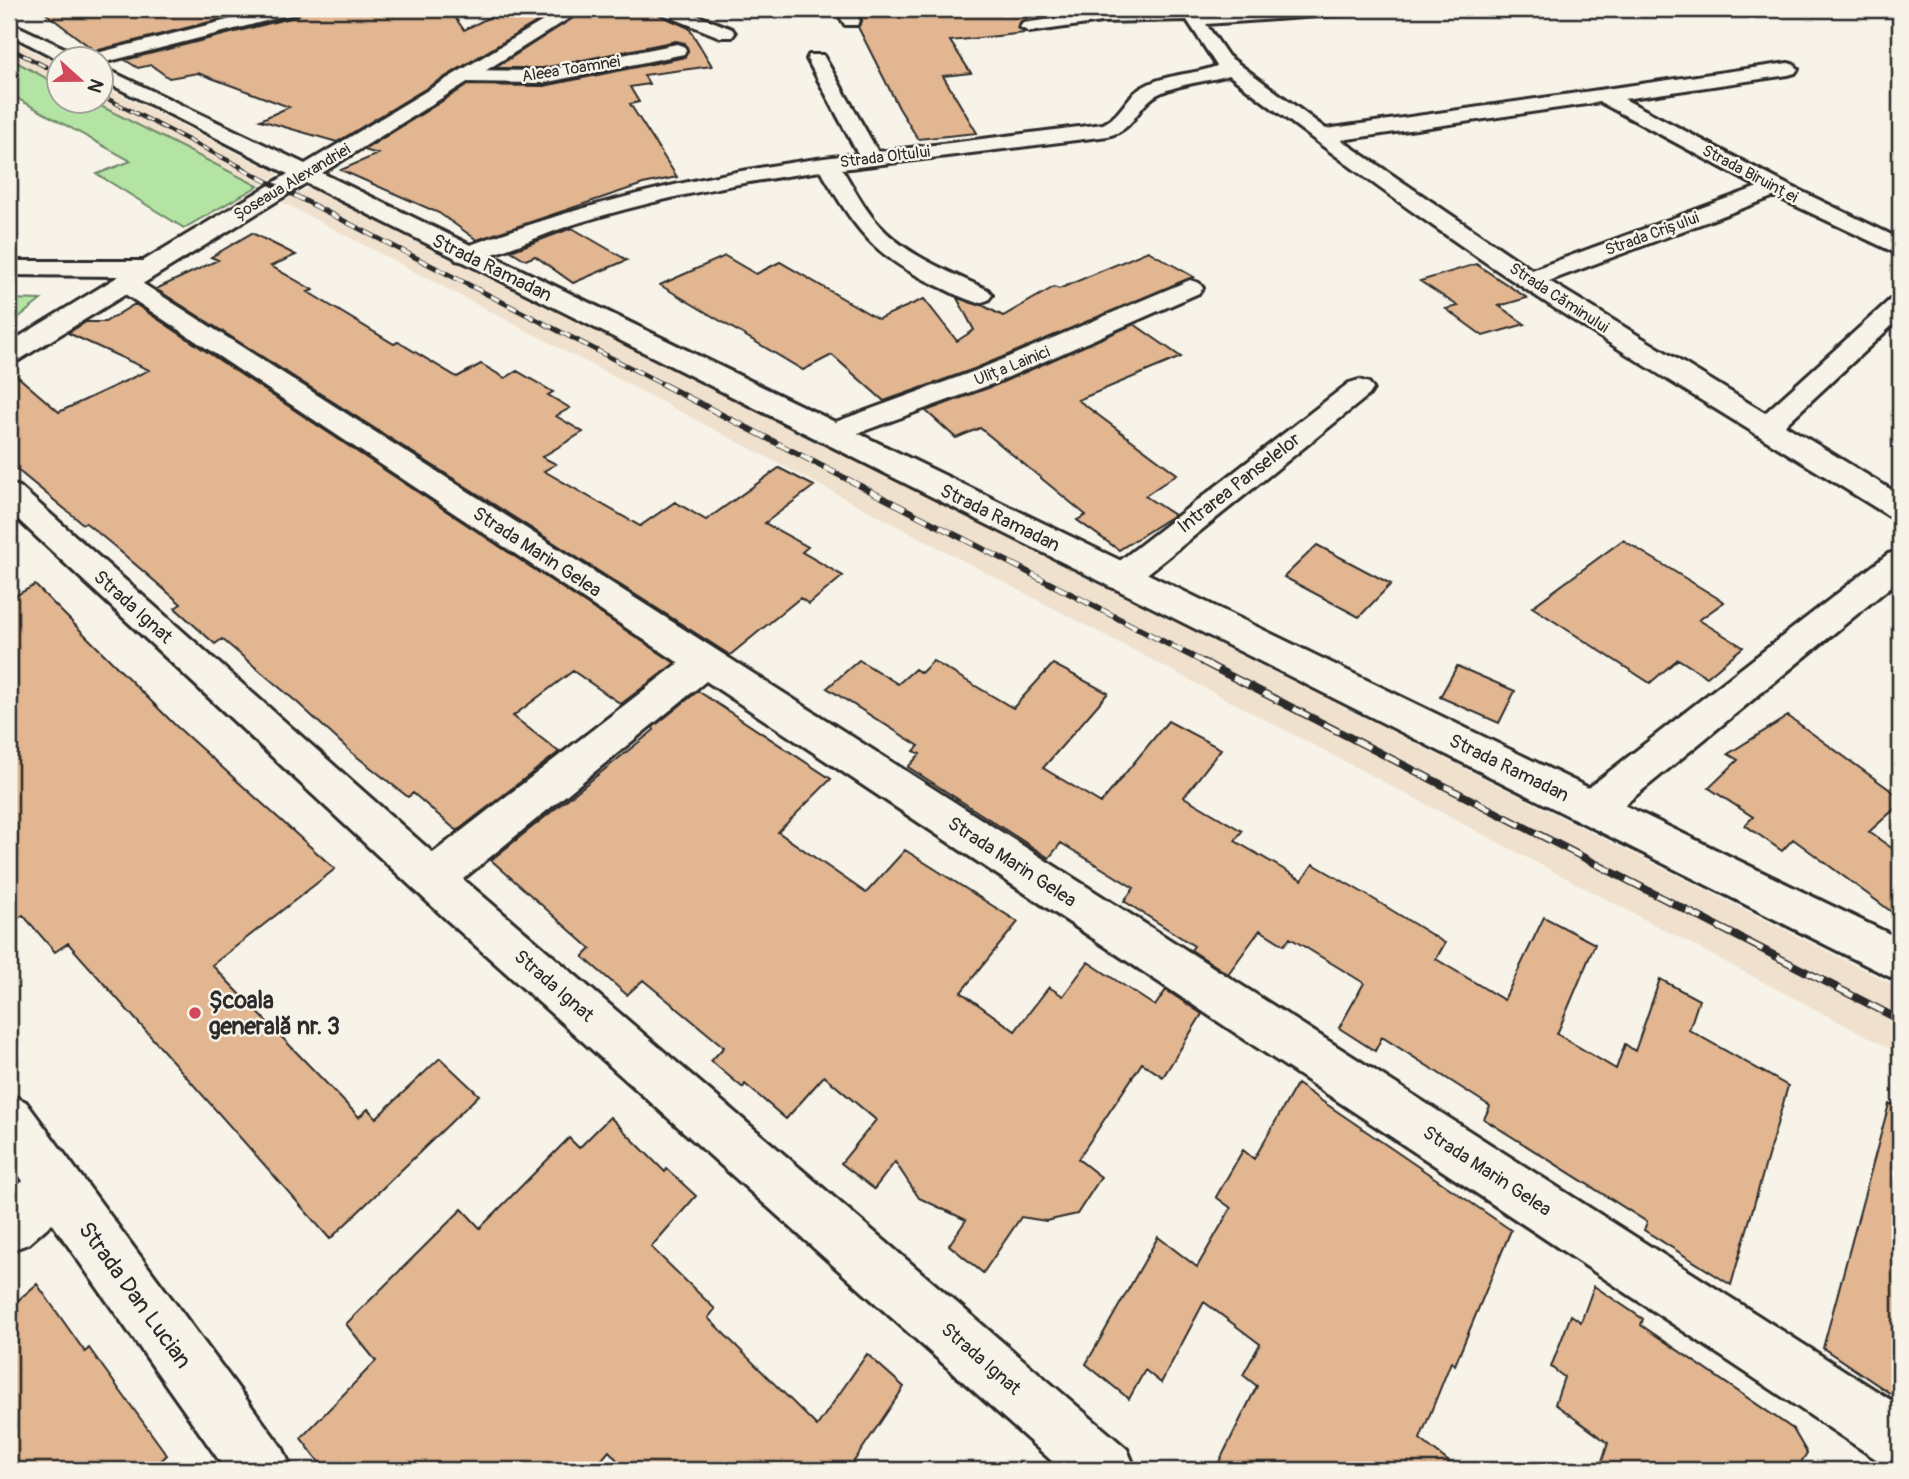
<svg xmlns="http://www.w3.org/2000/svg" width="1909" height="1479" viewBox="0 0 1909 1479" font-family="Pangolin,sans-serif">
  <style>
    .built { fill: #f0e1ce }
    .green { fill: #b3e4a4; stroke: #6f8868; stroke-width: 2 }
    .building { fill: #e1b691; stroke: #2b2b2b; stroke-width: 2 }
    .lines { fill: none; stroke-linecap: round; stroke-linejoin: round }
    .street-casing { stroke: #2b2b2b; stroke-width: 6 }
    .secondary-casing { stroke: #2b2b2b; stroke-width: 6 }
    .street { fill: #f7f3e8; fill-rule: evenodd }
    .secondary { fill: #f7f3e8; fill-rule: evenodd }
    .rail-far3-casing { stroke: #2b2b2b; stroke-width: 4.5 }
    .rail-far2-casing { stroke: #2b2b2b; stroke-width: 5 }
    .rail-far1-casing { stroke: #2b2b2b; stroke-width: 6 }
    .rail-casing { stroke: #2b2b2b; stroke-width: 8 }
    .rail-far3 { stroke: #f7f3e8; stroke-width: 2.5; stroke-dasharray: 8; stroke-linecap: butt }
    .rail-far2 { stroke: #f7f3e8; stroke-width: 3.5; stroke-dasharray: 10; stroke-linecap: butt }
    .rail-far1 { stroke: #f7f3e8; stroke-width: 4.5; stroke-dasharray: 13; stroke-linecap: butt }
    .rail { stroke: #f7f3e8; stroke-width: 5; stroke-dasharray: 17; stroke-linecap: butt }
    .poi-dot { fill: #d1495b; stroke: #f7f3e8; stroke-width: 2.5 }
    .labels { text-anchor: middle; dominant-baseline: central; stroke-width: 5; stroke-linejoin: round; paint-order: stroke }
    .far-street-label { font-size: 16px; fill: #2b2b2b; stroke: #f7f3e8 }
    .street-label { font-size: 19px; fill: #2b2b2b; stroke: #f7f3e8 }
    .near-poi-label { font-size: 23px; font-weight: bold; fill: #2b2b2b; stroke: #f7f3e8; text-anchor: start }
    .near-street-label { font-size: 23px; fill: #2b2b2b; stroke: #f7f3e8 }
  </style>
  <rect width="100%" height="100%" fill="#f7f3e8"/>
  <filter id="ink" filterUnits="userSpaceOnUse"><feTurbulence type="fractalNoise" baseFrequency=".0143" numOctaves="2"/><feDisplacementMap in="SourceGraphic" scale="14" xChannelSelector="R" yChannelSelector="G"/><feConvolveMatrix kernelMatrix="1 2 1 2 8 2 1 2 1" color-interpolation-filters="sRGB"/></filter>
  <g filter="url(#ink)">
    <!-- built -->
    <path class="built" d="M9 39 59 65V85L9 58Z
      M102 85 279 174 258 186 93 102H102Z
      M311 186 1900 988V1054L282 202Z"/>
    <!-- green -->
    <path class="green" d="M9 58 59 85 60 102H93L258 186 184 228 97 174 131 161 9 94Z
      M9 299 41 300 9 325Z"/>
    <!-- building -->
    <path class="building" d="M40 9H261L95 51Z
      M303 9H449L464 30 506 9H558L337 142 260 120 289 107 198 73 169 78 151 65 138 68 125 60 298 16Z
      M586 9H651L659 15 689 28 712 66 644 75 649 84 630 87 639 102 630 104 677 177 643 184 477 240 439 213 341 170 378 154 364 150 468 85 544 86 685 57 688 51 685 43 676 41 543 68H495Z
      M856 9H1026V20L1021 21 1017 28 1025 33 950 41 971 73 943 76 977 133 918 139 899 108 858 27 862 20Z
      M572 228 627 260 573 283 535 256 526 260 511 251Z
      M252 233 296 255 271 266 313 290 308 292 394 344 398 342 457 377 481 364 505 378 517 371 553 392 548 395 570 408 556 416 583 432 542 457 556 464 544 471 640 526 675 502 706 520 779 468 814 486 765 523 808 547 802 552 843 576 809 604 800 598 730 655 156 289 218 260 211 257Z
      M1148 251 1194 277 974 369 884 401 832 355 803 370 660 285 725 256 756 274 780 262 878 319 924 299 957 341 974 330 957 298 982 305 1003 316 1054 287 1059 289Z
      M1476 264 1527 298 1499 306 1525 324 1483 336 1446 309 1458 306 1420 281Z
      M135 304 675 663 621 704 573 671 513 716 559 752 457 831 413 793 408 797 351 752 299 704 222 639 215 644 175 608 181 604 114 546 86 523 83 524 9 463V369L59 412 149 370 68 333 86 322H105Z
      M1134 324 1181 357 1078 400 1177 474 1145 496 1174 515 1119 550 1077 520 1086 515 980 428 956 438 926 411 996 385Z
      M1623 540 1724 602 1699 620 1743 647 1707 677 1678 659 1650 683 1532 607Z
      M1317 545 1391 584 1359 617 1284 577Z
      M35 585 175 725 335 869 212 965 359 1117 368 1109 376 1118 440 1058 479 1095 330 1239 68 943 55 952 23 915 9 924V599Z
      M859 660 898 684 915 669 921 673 933 661 1013 708 1053 664 1108 693 1043 768 1101 803 1168 721 1221 749 1184 797 1242 831 1235 841 1302 880 1313 864 1367 895 1445 943 1436 959 1504 1000 1544 917 1595 944 1557 1034 1616 1069 1625 1044 1635 1051 1660 979 1699 1000 1689 1030 1788 1086 1731 1285 1644 1230 1647 1222 1484 1119 1490 1106 1382 1037 1375 1051 1339 1028 1364 983 1290 938 1284 945 1260 930 1228 974 1191 950 1194 946 1124 901 1134 888 1061 843 1049 858 908 767 920 754 914 751 919 746 827 688Z
      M1457 666 1515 691 1499 723 1440 697Z
      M698 691 831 779 778 832 866 893 905 850 1018 922 961 992 1015 1031 1049 987 1063 996 1088 962 1155 1006 1166 990 1202 1014 1163 1077 1142 1063 1078 1159 1101 1177 1077 1214 1046 1221 1021 1217 983 1273 949 1245 966 1220 919 1198 895 1162 874 1189 841 1163 876 1120 824 1076 786 1119 745 1084 743 1088 711 1061 724 1047 643 980 627 995 583 957 591 949 491 860 654 730 653 727Z
      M1788 716 1900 797V804L1869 832 1900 854V918L1793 839 1782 851 1745 825 1753 817 1709 788 1738 760 1728 754Z
      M1297 1084 1511 1230 1455 1365 1451 1362 1420 1439 1459 1470H1215L1257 1386 1243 1375 1260 1344 1204 1302 1161 1383 1145 1370 1129 1399 1086 1364 1158 1237 1197 1267 1231 1208 1216 1197 1243 1150 1254 1159Z
      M1889 1104 1900 1105V1400L1823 1348Z
      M610 1117 665 1172 667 1169 696 1196 651 1247 715 1309 708 1318 817 1426 867 1354 904 1387 848 1470H626L609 1451 593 1470H325L301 1438 376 1361 346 1324 462 1209 480 1228 569 1138 579 1148Z
      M37 1284 85 1352 89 1348 167 1455 151 1470H9V1308Z
      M1594 1286 1643 1319 1641 1325 1793 1429 1807 1453 1796 1470H1599L1608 1443 1555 1404 1564 1377 1551 1367 1571 1315 1581 1322Z"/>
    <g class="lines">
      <defs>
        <path id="street" d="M271 9H300L297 13 102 63V60H83L85 56Z
          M657 9H681L732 29 735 33 732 37H720L660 13Z
          M835 9H853L860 21 857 25H845Z
          M1204 9V13L1270 9H1355L1346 14 1206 24 1228 56 1326 129 1788 63 1795 65 1798 69 1795 73 1788 75 1624 99 1784 183 1900 239V255L1775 196 1549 281 1765 413 1891 299 1900 296V318L1785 425 1900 495V519L1889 516C1766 439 1642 366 1521 286 1421 220 1324 148 1229 75 1206 82 1180 83 1158 94 1136 106 1136 129 1108 136L842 169C853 187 863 207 877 223 906 256 950 272 988 290L992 295 988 300 979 303C963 299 949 291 934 284 872 255 855 228 821 171 740 182 660 198 581 222 542 234 504 253 465 262L456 260 453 255 456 250C587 202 719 169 858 154L807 59 809 55H823L878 152 1103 124C1121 116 1126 96 1143 87 1165 74 1193 75 1217 66L1187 20 1102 22 1029 32 1020 27 1023 23 1102 12ZM1600 102 1758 187 1532 270 1341 140Z
          M677 44 684 46 686 50 684 54 543 83 465 82 455 76 465 70 543 71Z
          M125 275 134 278 1900 1406V1469L1879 1461 706 681 463 879 1127 1449 1136 1470H1062L447 920 9 511V484L20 487 433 853 679 663 116 288 112 283 116 278Z
          M1190 280 1199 283 1203 288 1199 293 995 383 839 440 829 443 819 440 814 434 819 428 975 371Z
          M1359 380 1369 383 1373 389 1369 395 1132 586 1120 590 1108 586 1103 578 1108 570 1349 383Z
          M1900 551V579L1606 820 1592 825 1578 820 1572 808 1578 796 1888 554Z
          M9 1094 26 1102 283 1449 292 1470H226L52 1223 28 1244 9 1251V1192L23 1181 9 1161Z"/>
        <path id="secondary" d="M563 9H584L322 173 1900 939V982L306 183 19 360 9 362V343L119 276 9 275V261H143L288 174 102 80V67L305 164Z
          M9 22 81 56 83 60H60L9 34Z"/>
      </defs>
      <!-- street casing -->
      <use href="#street" class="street-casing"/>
      <!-- secondary casing -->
      <use href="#secondary" class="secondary-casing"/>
      <!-- street -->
      <use href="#street" class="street"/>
      <!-- secondary -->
      <use href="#secondary" class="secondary"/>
      <defs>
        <path id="rail-far3" d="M9 48 60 74
          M102 96 245 169"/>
        <path id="rail-far2" d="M241 168 666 386"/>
        <path id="rail-far1" d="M662 384 1207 664"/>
        <path id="rail" d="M1203 662 1900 1020"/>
      </defs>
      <!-- rail-far3 casing -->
      <use href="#rail-far3" class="rail-far3-casing"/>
      <!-- rail-far2 casing -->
      <use href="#rail-far2" class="rail-far2-casing"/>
      <!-- rail-far1 casing -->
      <use href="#rail-far1" class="rail-far1-casing"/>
      <!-- rail casing -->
      <use href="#rail" class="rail-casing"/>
      <!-- rail-far3 -->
      <use href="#rail-far3" class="rail-far3"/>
      <!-- rail-far2 -->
      <use href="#rail-far2" class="rail-far2"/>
      <!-- rail-far1 -->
      <use href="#rail-far1" class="rail-far1"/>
      <!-- rail -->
      <use href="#rail" class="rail"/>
    </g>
  </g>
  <!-- markers -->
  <circle class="poi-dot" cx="195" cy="1013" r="7"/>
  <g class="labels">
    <!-- far-street labels -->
    <g class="far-street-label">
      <text transform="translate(571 69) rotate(-9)">Aleea Toamnei</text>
      <text transform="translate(885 157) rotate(-7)">Strada Oltului</text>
      <text transform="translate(1750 174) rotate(28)">Strada Biruinței</text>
      <text transform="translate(292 182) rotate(-31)">Șoseaua Alexandriei</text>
      <text transform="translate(1652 234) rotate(-20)">Strada Crișului</text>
      <text transform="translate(1559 298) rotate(33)">Strada Căminului</text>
      <text transform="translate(1012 366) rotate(-22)">Ulița Lainici</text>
    </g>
    <!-- street labels -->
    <g class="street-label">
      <text transform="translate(492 268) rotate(26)">Strada Ramadan</text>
      <text transform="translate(1239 483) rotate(-38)">Intrarea Panselelor</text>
      <text transform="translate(1000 518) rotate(26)">Strada Ramadan</text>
      <text transform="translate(537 552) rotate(33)">Strada Marin Gelea</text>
      <text transform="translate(133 607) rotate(42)">Strada Ignat</text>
      <text transform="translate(1509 768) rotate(26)">Strada Ramadan</text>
      <text transform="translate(1012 862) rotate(33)">Strada Marin Gelea</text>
      <text transform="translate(554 986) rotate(41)">Strada Ignat</text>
      <text transform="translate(1487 1171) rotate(33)">Strada Marin Gelea</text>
      <text transform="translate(981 1359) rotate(41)">Strada Ignat</text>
    </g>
    <!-- near-poi labels -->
    <g class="near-poi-label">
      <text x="209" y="1000">Școala<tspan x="209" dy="26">generală nr. 3</tspan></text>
    </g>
    <!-- near-street labels -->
    <g class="near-street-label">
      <text transform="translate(135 1295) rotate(54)">Strada Dan Lucian</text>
    </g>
  </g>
  <!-- margin -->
  <rect width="1909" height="1479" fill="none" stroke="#f7f3e8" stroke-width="35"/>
  <rect x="18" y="18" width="1874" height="1444" fill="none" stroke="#2b2b2b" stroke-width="2.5" filter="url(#ink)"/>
  <!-- north arrow -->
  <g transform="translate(80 80) rotate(111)"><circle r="33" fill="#f7f3e8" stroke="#a5a39c" stroke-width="2"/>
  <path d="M0-5L12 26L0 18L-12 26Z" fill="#d1495b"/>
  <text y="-10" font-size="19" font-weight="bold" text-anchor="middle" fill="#2b2b2b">N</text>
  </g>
</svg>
